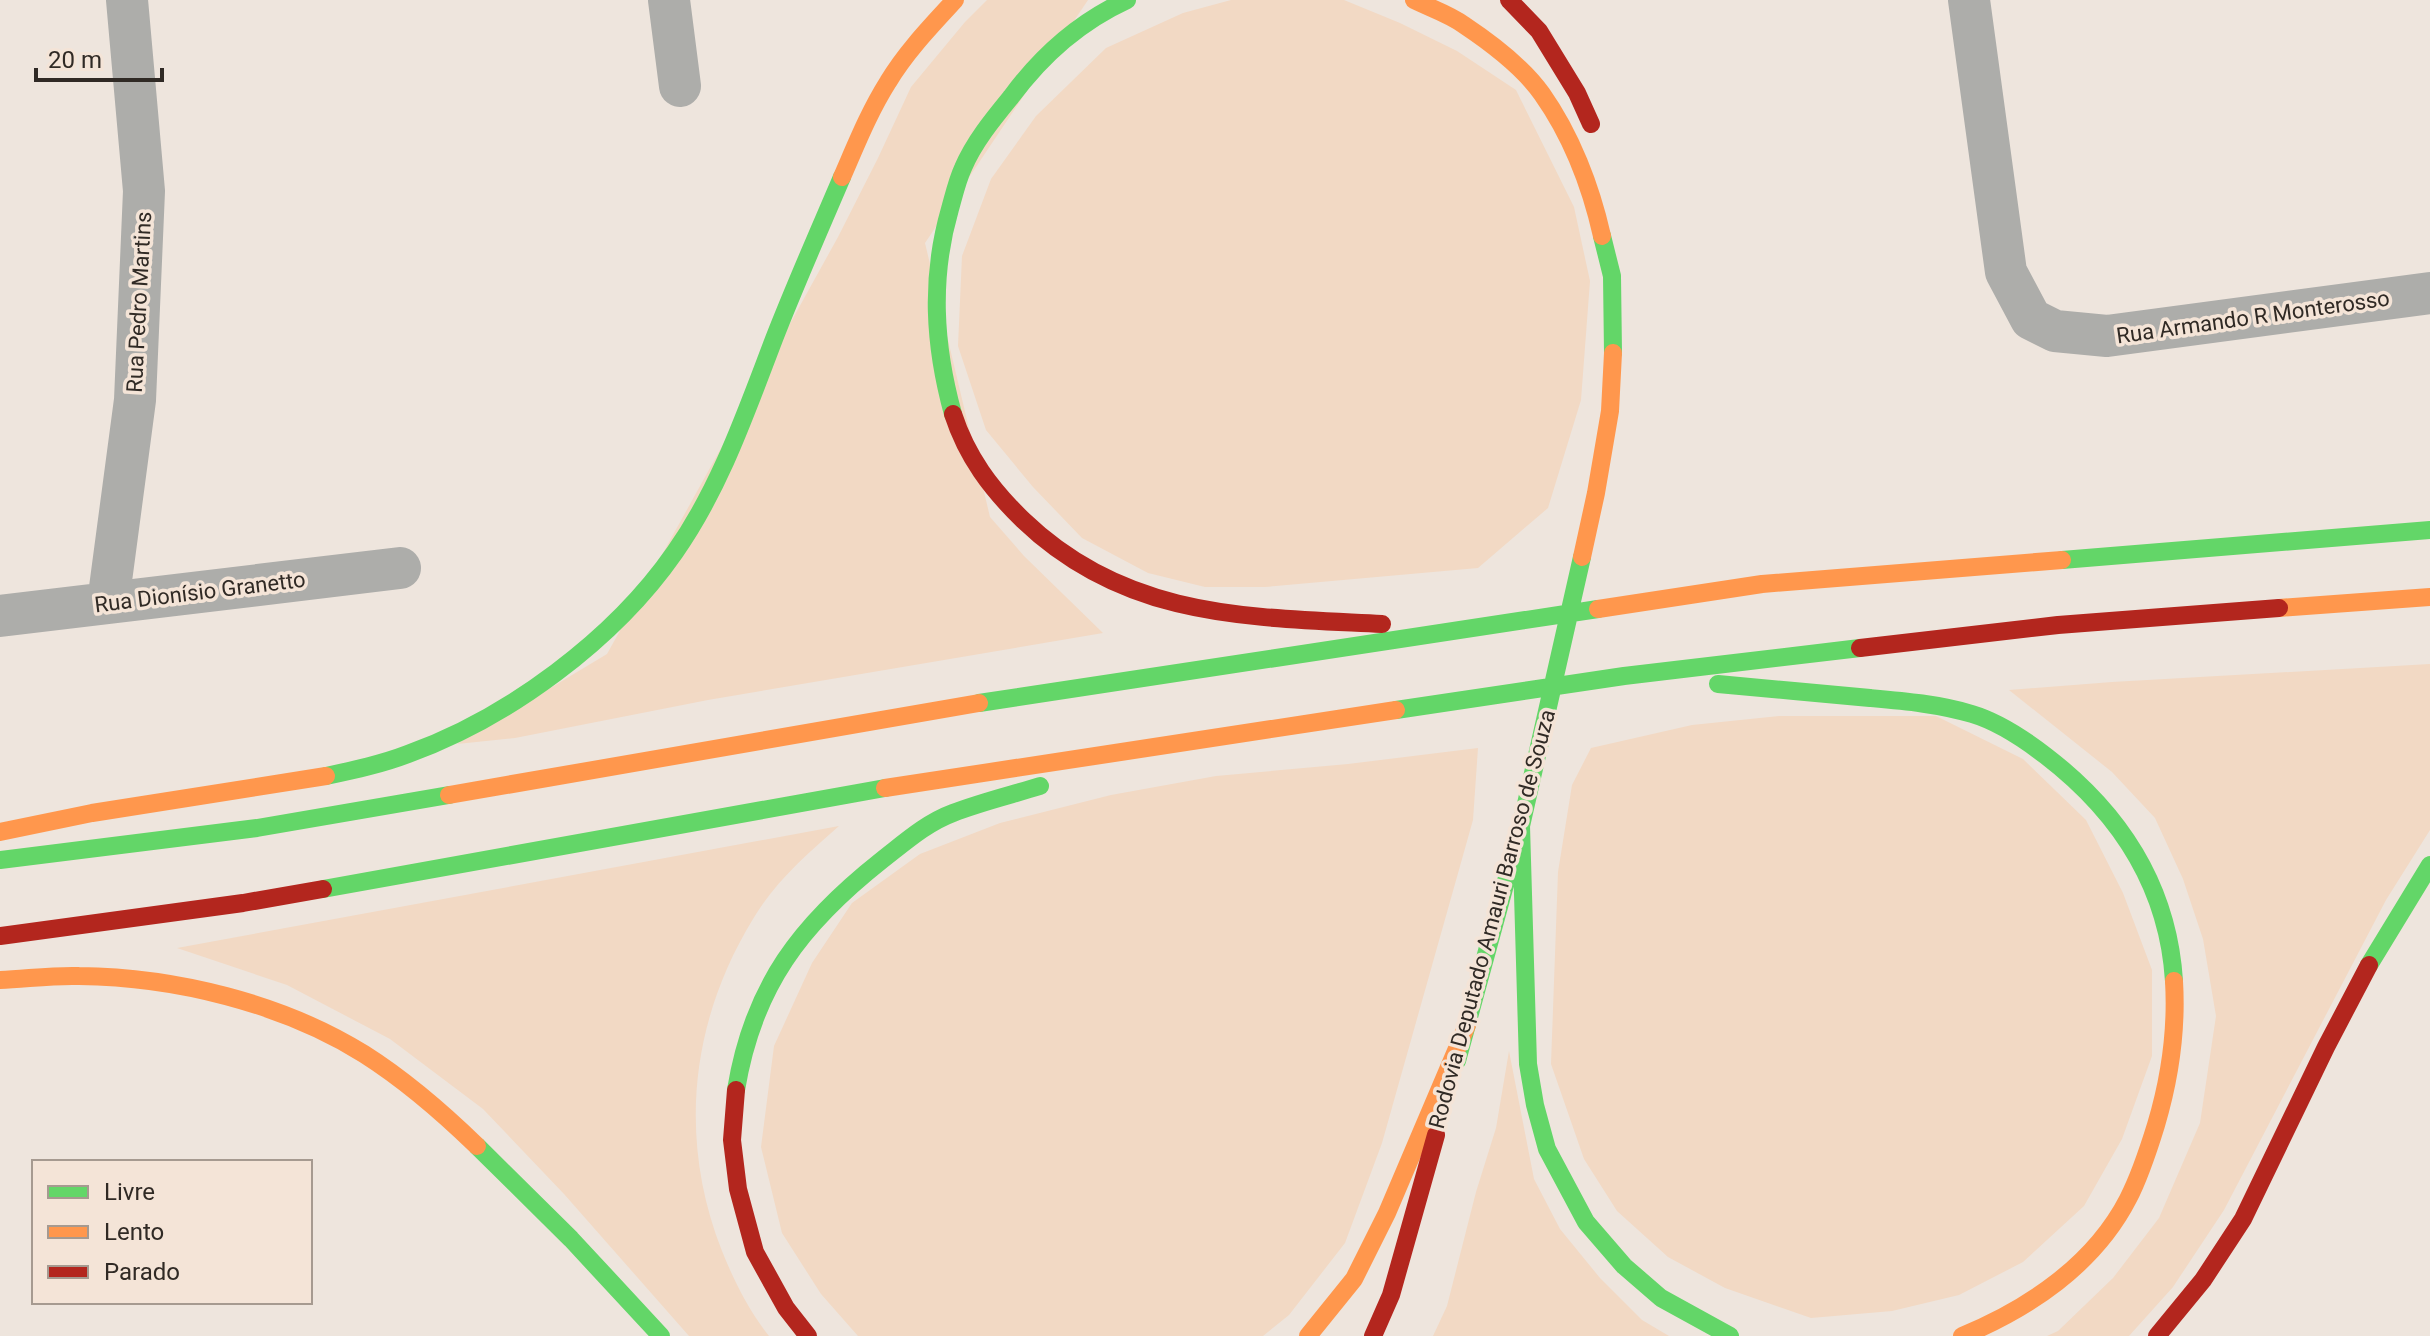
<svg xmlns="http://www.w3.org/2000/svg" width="2430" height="1336" viewBox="0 0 2430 1336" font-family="Roboto,sans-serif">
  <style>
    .green { fill: #f2d9c4 }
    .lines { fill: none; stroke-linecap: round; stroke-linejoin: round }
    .street { stroke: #adadaa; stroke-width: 42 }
    .fast { stroke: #63d668; stroke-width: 18 }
    .slow { stroke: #ff974d; stroke-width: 18 }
    .jam { stroke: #b3261e; stroke-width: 18 }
    .labels { text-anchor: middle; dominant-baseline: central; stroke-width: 7; stroke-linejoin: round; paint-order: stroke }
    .street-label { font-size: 22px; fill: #302a25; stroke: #f4e4d7 }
  </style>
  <rect width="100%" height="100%" fill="#eee5dd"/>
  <!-- green -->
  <path class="green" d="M987 0H1088L925 243 990 517 1024 556 1103 633 708 700 515 738 457 744 607 654 838 237 878 158 911 87 965 22Z
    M1231 0H1344L1400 23 1457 51 1516 90 1574 207 1590 281 1581 400 1548 508 1478 568 1265 587H1205L1148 573 1082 538 1033 487 986 430 958 346 962 256 991 179 1036 116 1106 48 1183 13Z
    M2430 664V830L2386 900 2224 1210 2173 1287 2129 1336H2047L2058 1331 2113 1278 2159 1218 2200 1123 2216 1016 2203 939 2183 879 2155 818 2112 772 2009 690 2112 682Z
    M1779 716H1936L2023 759 2086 820 2123 893 2152 970V1056L2122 1139 2084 1206 2023 1262 1959 1295 1892 1311 1811 1318 1725 1288 1668 1257 1617 1211 1584 1159 1551 1064 1558 872 1572 785 1591 748 1692 725Z
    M1478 748 1473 820 1382 1143 1345 1243 1289 1315 1263 1336H858L821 1294 782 1233 761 1147 774 1046 812 963 852 903 920 854 1000 823 1111 795 1216 776 1348 764Z
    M839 826C807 854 775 882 753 919 690 1022 678 1139 722 1251 734 1281 749 1311 769 1336H689L564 1194 483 1109 390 1039 287 985 177 948Z
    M1509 1051 1534 1179 1560 1229 1600 1278 1642 1320 1669 1336H1433L1447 1306 1476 1192 1496 1128Z"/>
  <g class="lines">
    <!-- street -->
    <path class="street" d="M669 0 680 86
      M1969 0 2006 272 2031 319 2055 331 2107 336 2430 293
      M108 603 135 400 144 191 127 0
      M0 616 400 568"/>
    <!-- fast -->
    <path class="fast" d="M1602 236 1612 276 1613 353
      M953 414C934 345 930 278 950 209 954 195 957 181 963 168 974 142 993 119 1011 97 1042 55 1079 22 1127 0
      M2062 560 2430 530
      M1718 684C1769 689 1819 693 1870 698 1904 701 1939 704 1972 714 1999 722 2024 739 2046 756 2120 813 2168 886 2174 981
      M979 703 1598 609
      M1396 710 1624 676 1860 648
      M326 776C354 770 382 764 408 754 508 718 614 640 675 552 720 488 746 412 774 339 795 285 819 231 842 177
      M1521 826 1528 1064 1535 1105 1547 1149 1586 1222 1624 1266 1661 1298 1730 1336
      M0 860 257 828 449 795
      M323 889 885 788
      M2369 965 2430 865
      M1457 1061 1521 826 1582 557
      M736 1090C753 986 801 924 882 860 904 843 926 823 953 813 981 802 1011 795 1040 786
      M477 1146 571 1239 661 1336"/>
    <!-- slow -->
    <path class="slow" d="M1414 0C1430 8 1449 14 1464 25 1491 43 1523 67 1542 94 1571 135 1591 187 1602 236
      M842 177C856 145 869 112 888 82 906 52 931 26 955 0
      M1582 557 1596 493 1610 411 1613 353
      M2279 608 2430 597
      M1598 609 1762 584 2062 560
      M885 788 1396 710
      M449 795 979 703
      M0 832 92 813 326 776
      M0 980C26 979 53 975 79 976 175 977 282 1003 364 1054 405 1080 442 1112 477 1146
      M1308 1336 1354 1279 1387 1213 1467 1025
      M1962 1336C2028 1309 2094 1265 2128 1199 2140 1176 2148 1151 2156 1125 2170 1078 2177 1031 2174 981"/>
    <!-- jam -->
    <path class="jam" d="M1509 0 1539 31 1577 93 1591 124
      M953 414C967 457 991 489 1023 520 1126 619 1248 617 1382 624
      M1860 648 2058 625 2279 608
      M0 936 243 903 323 889
      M736 1090 732 1140 738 1189 755 1252 786 1308 808 1336
      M1373 1336 1391 1295 1436 1135
      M2157 1336 2203 1280 2243 1219 2326 1047 2369 965"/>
  </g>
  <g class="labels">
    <!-- street labels -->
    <g class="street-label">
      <text transform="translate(139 302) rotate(-87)">Rua Pedro Martins</text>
      <text transform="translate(2253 317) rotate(-8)">Rua Armando R Monterosso</text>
      <text transform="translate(200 592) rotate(-7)">Rua Dionísio Granetto</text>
      <text transform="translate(1492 919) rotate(-75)">Rodovia Deputado Amauri Barroso de Souza</text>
    </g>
  </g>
  <!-- legend -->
  <rect x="32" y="1160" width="280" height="144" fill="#f4e4d7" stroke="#a69a90" stroke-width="2"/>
  <rect x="48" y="1186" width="40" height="12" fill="#63d668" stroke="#a69a90" stroke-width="2"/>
  <text x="104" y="1200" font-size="24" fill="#302a25">Livre</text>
  <rect x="48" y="1226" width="40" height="12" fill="#ff974d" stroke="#a69a90" stroke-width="2"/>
  <text x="104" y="1240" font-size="24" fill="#302a25">Lento</text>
  <rect x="48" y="1266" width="40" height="12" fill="#b3261e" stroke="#a69a90" stroke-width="2"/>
  <text x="104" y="1280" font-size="24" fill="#302a25">Parado</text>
  <!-- scale -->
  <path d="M36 68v12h126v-12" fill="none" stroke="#302a25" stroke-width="4"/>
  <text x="48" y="68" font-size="24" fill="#302a25" stroke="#f4e4d7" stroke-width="6" paint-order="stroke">20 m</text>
</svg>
